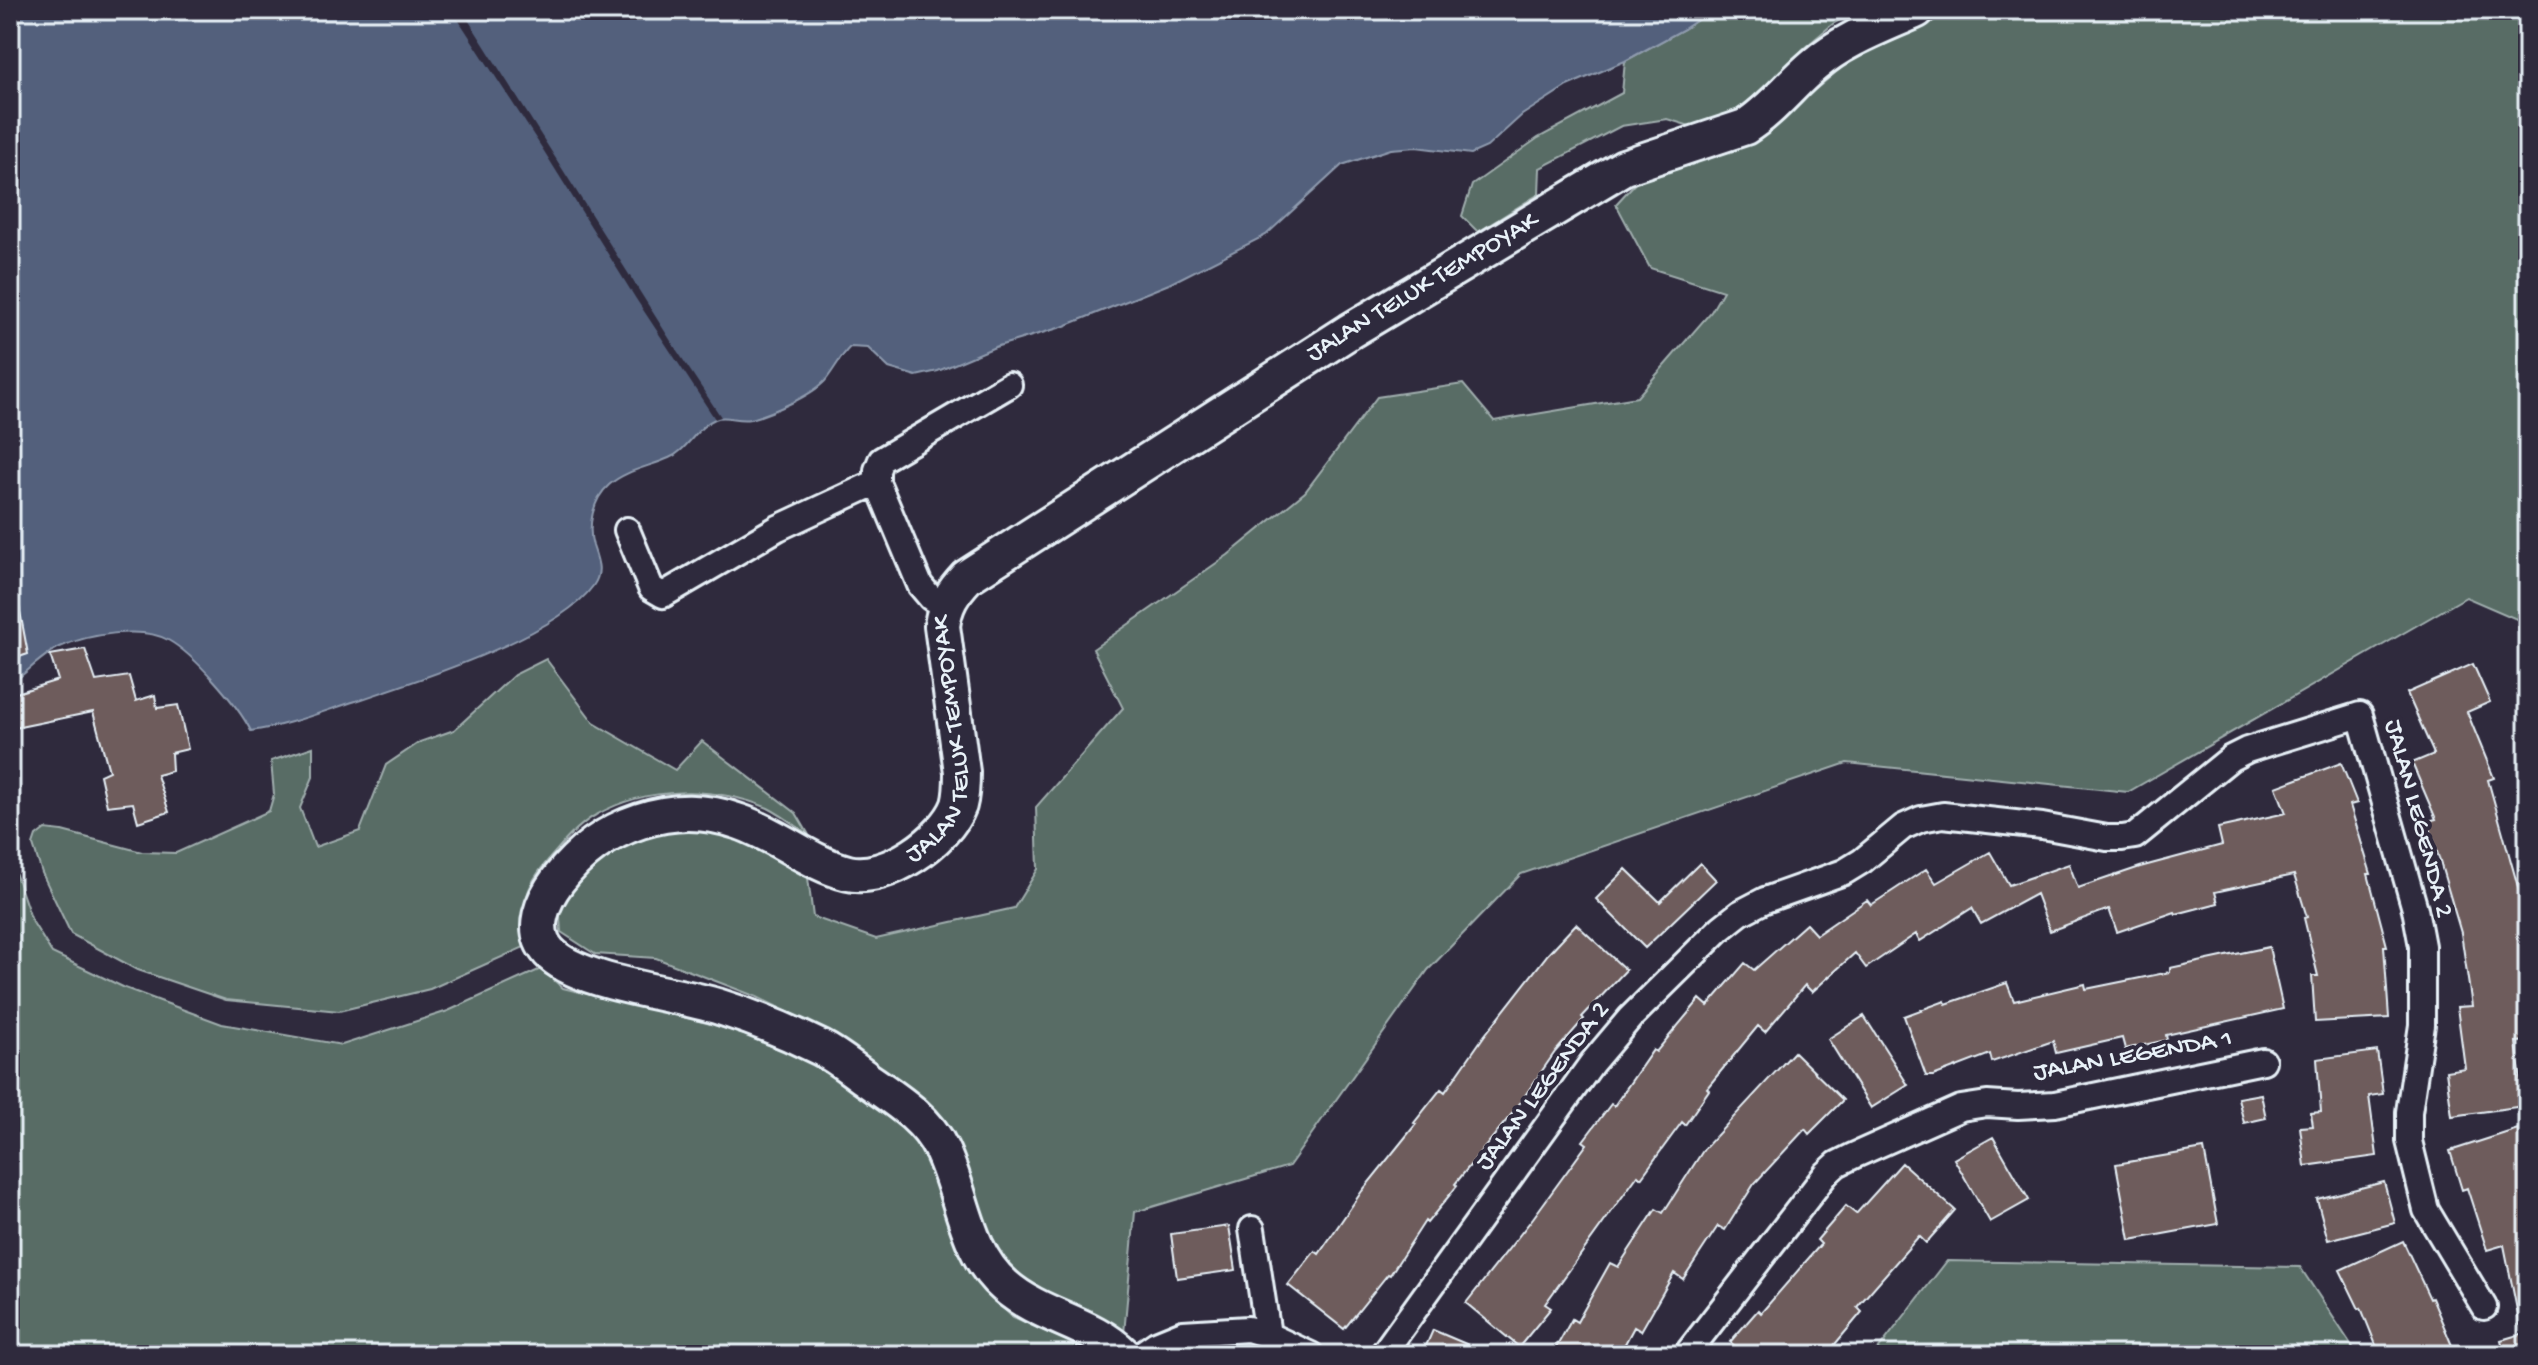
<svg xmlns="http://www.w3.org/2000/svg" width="2538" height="1365" viewBox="0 0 2538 1365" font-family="'Gochi Hand',sans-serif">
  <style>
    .green { fill: #586c65; stroke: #a0aeae; stroke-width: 2 }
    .water { fill: #52607c; stroke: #8e9aae; stroke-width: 2 }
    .pier { fill: #2f2a3d }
    .building { fill: #6e5c5b; stroke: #e8f1f8; stroke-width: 2 }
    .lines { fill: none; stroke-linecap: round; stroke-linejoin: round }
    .street-casing { stroke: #e8f1f8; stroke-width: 30 }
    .secondary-casing { stroke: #e8f1f8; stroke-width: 40 }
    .street { stroke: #2f2a3d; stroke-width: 24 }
    .secondary { stroke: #2f2a3d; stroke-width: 34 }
    .labels { text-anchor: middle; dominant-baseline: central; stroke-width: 8; stroke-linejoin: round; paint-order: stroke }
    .street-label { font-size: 26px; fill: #e8f1f8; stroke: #2f2a3d }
  </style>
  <rect width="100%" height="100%" fill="#2f2a3d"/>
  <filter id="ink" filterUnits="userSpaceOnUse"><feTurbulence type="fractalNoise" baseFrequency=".0125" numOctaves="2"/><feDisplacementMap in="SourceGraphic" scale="16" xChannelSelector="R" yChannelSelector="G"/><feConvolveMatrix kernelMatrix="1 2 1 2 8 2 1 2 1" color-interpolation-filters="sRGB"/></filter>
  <g filter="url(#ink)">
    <!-- green -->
    <path class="green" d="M1712 10H1861L1834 23 1803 49 1763 97 1734 113 1690 126 1667 119 1621 126 1540 168 1539 194 1478 232 1462 216 1472 185 1538 138 1622 93 1625 61 1684 29Z
      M1956 10H2528V624L2466 597 2128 792 1847 763 1521 874 1428 970 1289 1166 1135 1212 1124 1334 1024 1288 998 1255 929 1112 896 1077 823 1029 757 997 656 958 595 954 561 932 559 903 574 874 605 855 649 834 677 825 742 835 807 870 813 917 876 939 1014 908 1038 869 1036 807 1123 708 1093 649 1228 555 1305 492 1377 397 1463 384 1494 421 1637 397 1711 312 1723 291 1650 268 1616 204 1640 178 1731 151 1773 125 1847 63Z
      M546 659 594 723 675 770 702 741 796 813 809 835C796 826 782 815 768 808 715 786 647 786 596 815 581 823 567 838 556 851 524 887 521 898 531 944L430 989 339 1011 226 1000 138 970 71 934 42 873 33 845 36 836 45 829 62 831 142 852 176 853 269 811 274 794 271 761 313 747V777L300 808 315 847 360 831 386 765 420 742 454 730 514 675Z
      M10 858 32 921 52 953 125 988 222 1024 342 1045 448 1011 541 969 563 988 711 1024 803 1054 866 1098 921 1143 961 1246 981 1286 1011 1316 1078 1346 1087 1355H10Z
      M1947 1261 2300 1267 2358 1355H1874Z"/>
    <!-- water -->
    <path class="water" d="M10 10H1712L1684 29 1625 61 1567 86 1522 115 1487 147 1471 154 1416 147 1391 149 1342 165 1266 235 1169 284 1062 327 995 347 938 371 916 376 889 368 868 348 850 347C840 357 834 370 825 381 811 396 770 414 750 419 737 422 726 414 715 419 696 427 688 450 669 458 649 467 626 470 609 485 593 499 587 526 593 546 598 561 603 572 593 586 556 637 416 681 356 701 321 712 287 726 251 731 237 704 195 655 168 640 142 625 86 635 60 647 42 655 27 673 10 684Z"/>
    <!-- pier -->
    <path class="pier" d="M452 10H462L676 349 721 417 715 419 636 299 542 148Z"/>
    <!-- building -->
    <path class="building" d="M18 601 28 654 10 660V602Z
      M85 649 96 681 129 676 136 701 155 695 157 708 178 705 188 749 171 753 172 771 157 775 169 812 138 822 133 803 107 806 100 775 109 771 93 712 10 729V695L58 680 50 655Z
      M2473 664 2490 702 2467 712 2494 778 2488 780 2524 908 2528 935V977H2525L2528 1003V1041L2516 1042 2524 1106 2452 1116 2446 1071 2465 1068 2457 1007 2472 1006 2461 933 2428 821 2436 819 2412 763 2434 754 2407 693Z
      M2341 763 2357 803 2350 805 2371 874H2368L2387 946H2384L2389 1018 2315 1022 2312 976H2318L2304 918 2307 917 2294 875 2215 892 2218 903 2176 914 2175 912 2117 932 2109 909 2050 931 2036 894 1981 924 1972 908 1920 941 1916 934 1866 968 1855 953 1812 992 1805 985 1765 1032 1758 1026 1707 1088 1709 1090 1685 1125 1682 1122 1641 1178 1638 1175 1545 1304 1551 1308 1519 1347 1466 1303 1533 1218 1587 1144 1583 1141 1611 1104 1614 1106 1653 1050 1656 1052 1700 999 1708 1006 1745 963 1754 970 1806 924 1816 935 1867 900 1871 905 1926 869 1936 883 1990 852 2009 885 2069 864 2078 888 2140 867 2222 845 2218 828 2286 813 2276 787Z
      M1700 863 1716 880 1645 948 1596 899 1626 869 1660 902Z
      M1576 924 1626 970 1582 1017 1584 1019 1555 1052 1515 1110 1455 1184 1457 1186 1427 1223 1425 1221 1390 1275 1388 1274 1344 1329 1288 1285 1315 1251 1319 1254 1362 1191 1416 1124 1414 1123 1441 1089 1445 1092 1484 1036 1548 954Z
      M2269 947 2283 1009 2166 1035 2167 1040 2125 1049 2122 1038 2056 1053 2053 1041 1992 1062 1990 1054 1933 1076H1926L1904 1016 1945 1001 1946 1004 2007 983 2014 1001 2085 984 2086 989 2170 972V968Z
      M1864 1016 1908 1085 1871 1108 1828 1039Z
      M2377 1051 2383 1094 2369 1096 2377 1156 2305 1166 2300 1127 2313 1126 2311 1113 2321 1112 2317 1059Z
      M1794 1052 1843 1100 1809 1134 1805 1129 1754 1184 1725 1230 1718 1226 1683 1279 1674 1273 1641 1331 1634 1327 1619 1355H1552L1572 1319 1577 1322 1610 1263 1618 1267 1656 1209 1663 1213 1704 1149Z
      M2261 1094 2266 1118 2244 1123 2238 1098Z
      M2518 1129 2528 1160V1324L2520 1325 2504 1245 2487 1250 2467 1188 2462 1190 2450 1151Z
      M1993 1137 2029 1200 1990 1222 1954 1159Z
      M2204 1149 2218 1224 2130 1240 2116 1164Z
      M1902 1163 1955 1210 1926 1243 1919 1236 1857 1307 1862 1312 1826 1355H1746L1730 1342 1758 1310 1761 1313 1821 1244 1817 1240 1846 1206 1856 1214Z
      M2384 1182 2395 1223 2328 1240 2317 1199Z
      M1229 1226 1236 1270 1177 1278 1171 1234Z
      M2403 1241 2430 1299 2432 1298 2456 1355H2380L2361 1308 2359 1309 2340 1270Z
      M1433 1330 1492 1355H1422Z
      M2528 1332V1355H2505L2501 1340Z"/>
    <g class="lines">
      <defs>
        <path id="street" d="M627 530 651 588 663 595 778 528 877 482
          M945 606 931 598 920 585 877 482V470L881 460 1009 385
          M1252 1229 1268 1335
          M1140 1355 1156 1344 1183 1333 1248 1329 1268 1335 1311 1355
          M1382 1355 1592 1063 1630 1018 1721 928 1740 913 1765 900 1844 872 1862 861 1903 827 1921 819 1943 815 2042 826 2107 838H2122L2135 836 2231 758 2247 750 2360 715 2415 909 2422 946V1025L2409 1112V1141L2426 1210 2484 1307
          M1686 1355 1826 1174 1837 1164 1853 1156 1961 1108 1987 1104 2018 1106 2055 1104 2263 1061"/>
        <g id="secondary">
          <path id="s1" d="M1124 1355C1091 1322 1040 1317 1005 1286 965 1252 963 1194 941 1149 926 1117 893 1098 865 1078 851 1068 837 1056 821 1048 789 1032 752 1017 717 1006 674 993 577 983 549 952 529 930 543 900 558 880 601 824 673 798 740 822 778 835 809 863 848 873 886 882 946 840 959 805 962 794 962 783 962 772L942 626C945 604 952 593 967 577L1350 331 1624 167 1745 127C1772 110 1790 85 1814 65 1844 39 1882 26 1917 10"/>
        </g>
      </defs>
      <!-- street casing -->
      <use href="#street" class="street-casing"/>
      <!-- secondary casing -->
      <use href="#secondary" class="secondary-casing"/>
      <!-- street -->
      <use href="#street" class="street"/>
      <!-- secondary -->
      <use href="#secondary" class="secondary"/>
    </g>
  </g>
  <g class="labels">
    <!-- street labels -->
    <g class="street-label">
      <text stroke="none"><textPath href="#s1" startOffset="2058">JALAN TELUK TEMPOYAK</textPath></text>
      <text stroke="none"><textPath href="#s1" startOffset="1340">JALAN TELUK TEMPOYAK</textPath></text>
      <text transform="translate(2417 819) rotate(75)">JALAN LEGENDA 2</text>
      <text transform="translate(2133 1057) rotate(-10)">JALAN LEGENDA 1</text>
      <text transform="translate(1544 1087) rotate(-53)">JALAN LEGENDA 2</text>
    </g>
  </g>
  <!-- margin -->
  <rect width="2538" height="1365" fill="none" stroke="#2f2a3d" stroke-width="40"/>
  <rect x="20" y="20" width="2498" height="1325" fill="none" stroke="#e8f1f8" stroke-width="3" filter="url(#ink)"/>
</svg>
